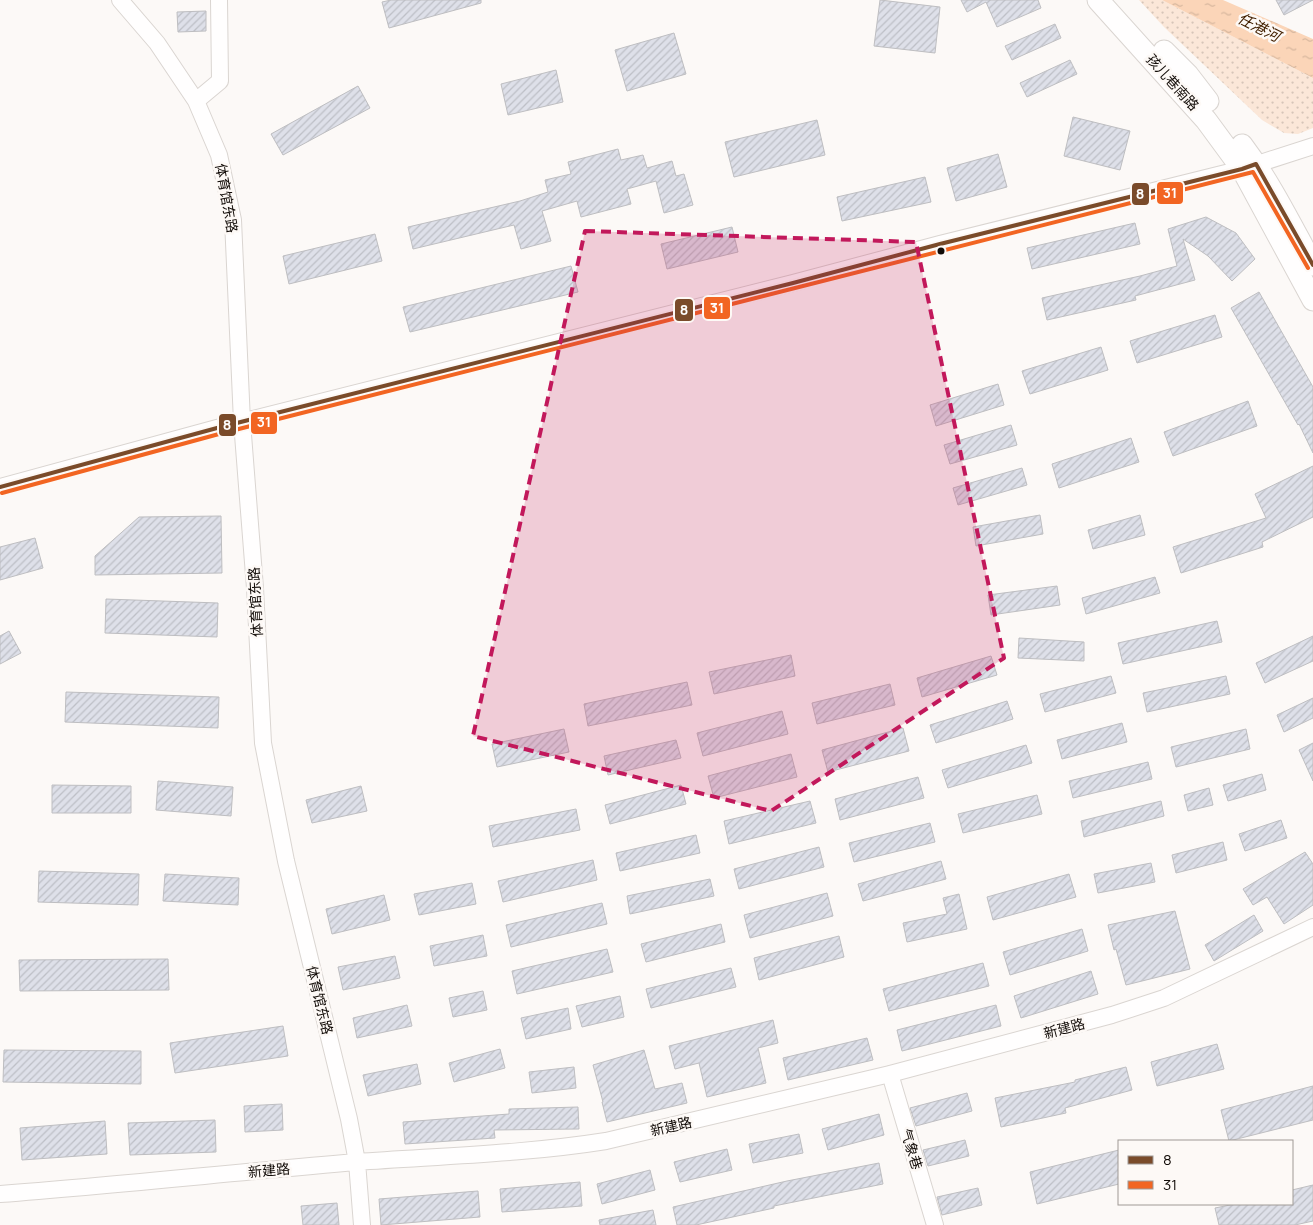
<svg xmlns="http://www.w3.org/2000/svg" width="1313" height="1225" viewBox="0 0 1313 1225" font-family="Manrope,'Noto Sans SC',sans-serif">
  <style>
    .park { fill: url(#park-dots) }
    .water { fill: url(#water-ripples) }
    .building { fill: url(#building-hatch); stroke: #bebec1 }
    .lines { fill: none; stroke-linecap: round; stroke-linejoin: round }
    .minor-casing { stroke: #dad5d1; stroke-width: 18 }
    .major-casing { stroke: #dad5d1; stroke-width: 23 }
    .minor { stroke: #fffefe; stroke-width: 16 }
    .major { stroke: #fffefe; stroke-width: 21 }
    .bus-1-casing { stroke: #fdf9f6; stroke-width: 8 }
    .bus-2-casing { stroke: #fdf9f6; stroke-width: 8 }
    .bus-1 { stroke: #7a4b2a; stroke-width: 4 }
    .bus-2 { stroke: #f26522; stroke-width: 4 }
    .marked { fill: #c2185b; fill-opacity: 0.2; stroke: #c2185b; stroke-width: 4; stroke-dasharray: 10 6; stroke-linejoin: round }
    .bus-dot { fill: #110b07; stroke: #fdf9f6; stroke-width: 2 }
    .labels { text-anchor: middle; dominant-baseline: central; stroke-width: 5; stroke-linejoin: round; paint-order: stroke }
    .street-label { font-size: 14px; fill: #110b07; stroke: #fdf9f6 }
    .water-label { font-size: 15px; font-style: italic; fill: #442203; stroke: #fdf9f6 }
    .line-badge { stroke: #fdf9f6; stroke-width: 2 }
    .badge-label { font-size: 14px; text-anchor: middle; font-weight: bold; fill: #fff }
  </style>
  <defs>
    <pattern id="park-dots" width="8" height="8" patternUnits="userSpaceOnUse" patternTransform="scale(1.25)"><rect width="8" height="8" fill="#fbe7d8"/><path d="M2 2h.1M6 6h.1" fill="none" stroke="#d6c5b8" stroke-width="1.8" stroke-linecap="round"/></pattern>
    <pattern id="water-ripples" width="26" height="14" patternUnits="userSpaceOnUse" patternTransform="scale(1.25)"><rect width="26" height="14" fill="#fbd5b8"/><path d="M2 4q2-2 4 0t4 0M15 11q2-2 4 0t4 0" fill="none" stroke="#d6b69d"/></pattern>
    <pattern id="building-hatch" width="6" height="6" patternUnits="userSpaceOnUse" patternTransform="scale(1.25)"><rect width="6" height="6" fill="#dee0e9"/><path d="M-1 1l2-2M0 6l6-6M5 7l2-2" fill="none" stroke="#bdbfc6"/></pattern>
  </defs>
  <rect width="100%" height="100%" fill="#fcf9f7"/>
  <!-- park -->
  <path class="park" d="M1139 0H1162L1313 78V128L1298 134 1284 133 1262 120 1164 27Z"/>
  <!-- water -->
  <path class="water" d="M1162 0H1223L1313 39V78Z"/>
  <!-- building -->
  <path class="building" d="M391 0H481V3L389 28 382 2Z
    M880 0 940 7 935 53 874 46Z
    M961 0H1038L1041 8 997 27 986 2 967 12Z
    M1276 0H1313L1284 15Z
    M206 11V31L178 32 177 12Z
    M1055 24 1061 38 1012 60 1005 46Z
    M674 33 686 74 627 91 615 50Z
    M1070 60 1077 74 1027 97 1020 83Z
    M556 70 563 102 508 115 501 84Z
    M358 86 370 108 283 155 271 134Z
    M1073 117 1130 131 1120 170 1064 156Z
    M817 120 825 155 734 177 725 142Z
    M618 149 621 160 643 155 647 168 672 161 676 176 684 174 693 205 664 213 656 181 627 189 631 204 581 217 577 201 542 211 551 241 521 249 514 225 413 249 408 227 520 201 548 192 545 180 571 174 568 162Z
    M998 154 1007 187 956 201 947 168Z
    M925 177 931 202 842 221 837 197Z
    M1206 217 1236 233 1255 259 1232 281 1208 256 1183 239 1195 280 1135 296 1136 300 1047 320 1042 298 1140 276 1177 266 1168 229Z
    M1135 223 1140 244 1032 269 1027 248Z
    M732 227 738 252 667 269 661 244Z
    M375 234 382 261 289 284 283 256Z
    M571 266 578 292 410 332 403 307Z
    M1259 292 1313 387V453L1299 424 1298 425 1231 308Z
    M1215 315 1222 337 1137 363 1130 341Z
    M1101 347 1108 370 1030 394 1022 371Z
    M998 384 1004 405 936 426 930 405Z
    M1248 401 1257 426 1173 456 1164 432Z
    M1011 425 1017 445 950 464 944 445Z
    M1131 438 1139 462 1059 488 1052 464Z
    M1313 466V517L1262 542 1263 547 1181 573 1173 547 1266 518 1255 494Z
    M1022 468 1027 485 958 505 953 488Z
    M1040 515 1043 534 976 546 973 527Z
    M1140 515 1145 535 1093 549 1088 530Z
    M221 516 222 573 95 575V556L139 517Z
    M35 538 43 568 0 580V547Z
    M1155 577 1160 593 1086 614 1082 598Z
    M1057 586 1060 605 991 615 988 595Z
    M106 599 218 603 217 637 105 633Z
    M1217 621 1222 642 1123 664 1118 643Z
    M9 631 21 653 0 664V636Z
    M1313 636V661L1265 683 1256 663Z
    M1019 638 1084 642V661L1018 658Z
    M791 655 795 676 714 694 709 672Z
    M991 656 997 675 922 697 917 678Z
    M1111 676 1116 693 1045 712 1040 694Z
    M1226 676 1230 694 1147 712 1143 693Z
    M687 682 692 705 588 726 584 704Z
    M890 684 895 705 817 724 812 703Z
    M66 692 219 697 218 728 65 722Z
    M1313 698V718L1284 732 1277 715Z
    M1007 701 1013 719 936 743 930 725Z
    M782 711 788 734 703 756 697 733Z
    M1122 723 1127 742 1062 759 1057 740Z
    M903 728 909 751 828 772 822 750Z
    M564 729 569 752 497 767 492 744Z
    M1246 729 1250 749 1176 767 1171 747Z
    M676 740 681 758 608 775 604 756Z
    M1313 743V781L1299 750Z
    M1026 745 1032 763 948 788 942 770Z
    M791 754 797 777 714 798 708 776Z
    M1148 762 1152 779 1073 798 1069 781Z
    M1262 774 1266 790 1228 801 1223 785Z
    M918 777 924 798 840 820 835 799Z
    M158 781 233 787 231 816 156 810Z
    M52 785 131 786V813H52Z
    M681 785 686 804 610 824 605 805Z
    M361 786 367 811 312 823 306 800Z
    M1209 788 1213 805 1188 811 1184 795Z
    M1037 795 1042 814 963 833 958 814Z
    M810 801 816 823 729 844 724 821Z
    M1161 801 1164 816 1084 837 1081 821Z
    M576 809 580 830 493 847 489 826Z
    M1281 820 1287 838 1245 851 1239 834Z
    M930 823 935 842 854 862 849 843Z
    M696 835 700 853 620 871 616 853Z
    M1223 842 1227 860 1176 873 1172 855Z
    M819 847 824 867 739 889 734 869Z
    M1305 852 1313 864V905L1284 924 1267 897 1253 905 1243 889Z
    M593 860 597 880 503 902 498 881Z
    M941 861 946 879 863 901 858 884Z
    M1151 863 1155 882 1098 893 1094 874Z
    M39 871 139 874 138 905 38 902Z
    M165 874 239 878 238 905 163 901Z
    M1069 874 1076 897 993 920 987 897Z
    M710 879 714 896 630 914 627 896Z
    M472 883 476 904 419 915 414 894Z
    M827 893 833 916 750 938 744 915Z
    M959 894 967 929 907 942 903 923 947 914 943 898Z
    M384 895 390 920 332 934 326 909Z
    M602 903 607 924 511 947 506 925Z
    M1175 911 1190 969 1126 985 1116 949 1114 950 1108 925Z
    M1254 915 1263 931 1214 961 1205 945Z
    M721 924 725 942 646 962 641 944Z
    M1082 929 1088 951 1010 975 1003 952Z
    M483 935 487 956 434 966 430 946Z
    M839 936 844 957 759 980 754 958Z
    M607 949 613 972 517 994 512 971Z
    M395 956 400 978 343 990 338 967Z
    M168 959 169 990 20 991 19 960Z
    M983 963 989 986 889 1011 883 989Z
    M731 968 736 987 651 1008 646 989Z
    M1091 971 1098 994 1021 1018 1014 996Z
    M483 991 487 1010 453 1017 449 998Z
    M620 996 624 1017 582 1027 576 1006Z
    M407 1005 412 1026 357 1038 353 1018Z
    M996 1005 1001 1026 902 1051 897 1030Z
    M568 1008 571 1029 526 1039 521 1018Z
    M773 1020 778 1043 758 1048 766 1083 707 1097 699 1063 675 1069 669 1046Z
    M283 1026 288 1056 175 1073 170 1043Z
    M867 1038 873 1060 788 1080 783 1058Z
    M1217 1044 1224 1069 1157 1086 1151 1062Z
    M500 1049 505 1068 454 1082 449 1063Z
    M4 1050 141 1051V1084L3 1082Z
    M644 1050 655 1089 682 1083 687 1103 607 1122 602 1102H603L593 1065Z
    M417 1064 421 1084 368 1096 363 1075Z
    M574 1067 576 1088 532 1093 529 1072Z
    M1126 1067 1132 1090 1065 1108 1066 1113 1001 1127 995 1098 1075 1082V1080Z
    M1313 1086V1120L1229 1141 1221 1110Z
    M967 1093 972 1111 916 1126 910 1108Z
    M282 1104 283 1130 245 1132 244 1106Z
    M578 1107 579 1129 494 1130 495 1138 405 1144 403 1122 509 1114V1109Z
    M879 1114 884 1135 828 1150 822 1129Z
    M215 1120 216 1152 130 1155 128 1123Z
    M105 1121 107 1154 22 1160 20 1128Z
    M799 1134 803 1153 753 1163 749 1144Z
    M965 1140 969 1156 928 1166 923 1150Z
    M727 1149 732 1170 680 1182 674 1162Z
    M1119 1150V1184L1037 1204 1030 1172Z
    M879 1163 883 1184 774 1206V1208L696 1225H677L673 1207 787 1181Z
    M650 1170 655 1190 602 1204 597 1184Z
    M580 1182 582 1206 502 1212 500 1189Z
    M1313 1185V1221L1295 1225H1219L1215 1208 1235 1204H1292V1190Z
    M978 1188 982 1205 942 1215 937 1197Z
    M478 1191 480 1217 381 1225 379 1199Z
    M337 1203 339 1225H303L301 1206Z
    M653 1210 656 1225H600L599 1220Z"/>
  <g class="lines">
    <defs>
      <path id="minor" d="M120 0 157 43 196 101 219 155 233 220 242 422 255 588 263 743 286 861 349 1119 357 1162 362 1225
        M196 101 220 81 219 0
        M0 487 217 428 793 283 940 244 1242 169 1313 146
        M890 1074 935 1225
        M0 1194C119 1185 238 1172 357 1162 440 1156 524 1154 606 1141L890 1074 1112 1015 1164 998 1313 927"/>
      <path id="major" d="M1098 0 1206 120 1242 169 1313 300
        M1164 51 1188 75 1208 101
        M1242 145C1270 182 1291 225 1313 265"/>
    </defs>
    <!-- minor casing -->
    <use href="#minor" class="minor-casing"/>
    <!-- major casing -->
    <use href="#major" class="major-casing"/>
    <!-- minor -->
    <use href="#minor" class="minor"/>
    <!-- major -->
    <use href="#major" class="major"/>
    <defs>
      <path id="bus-1" d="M0 487 217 428 793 283 940 244 1242 169 1256 164 1313 265"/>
      <path id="bus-2" d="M2 493 219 434 1253 172 1308 268"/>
    </defs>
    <!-- bus-1 casing -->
    <use href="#bus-1" class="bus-1-casing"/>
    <!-- bus-2 casing -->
    <use href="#bus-2" class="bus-2-casing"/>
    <!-- bus-1 -->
    <use href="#bus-1" class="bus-1"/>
    <!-- bus-2 -->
    <use href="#bus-2" class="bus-2"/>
  </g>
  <!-- marked area -->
  <path class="marked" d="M585 231 916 242 1004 658 771 811 473 736Z"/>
  <!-- markers -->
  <circle class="bus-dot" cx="941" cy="251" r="4.5"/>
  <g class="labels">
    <!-- street labels -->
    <g class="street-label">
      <text transform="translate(1173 82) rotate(48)">孩儿巷南路</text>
      <text transform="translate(227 198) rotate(80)">体育馆东路</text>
      <text transform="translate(255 602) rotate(-93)">体育馆东路</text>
      <text transform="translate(320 1000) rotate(76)">体育馆东路</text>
      <text transform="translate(1064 1028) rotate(-15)">新建路</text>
      <text transform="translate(671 1126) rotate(-13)">新建路</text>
      <text transform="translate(912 1149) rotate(73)">气象巷</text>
      <text transform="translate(269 1170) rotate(-5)">新建路</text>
    </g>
    <!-- water labels -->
    <g class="water-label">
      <text transform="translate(1259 27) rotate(27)">任港河</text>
    </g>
  </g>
  <g class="line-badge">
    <rect x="1156" y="181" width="28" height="24" rx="5" fill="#f26522"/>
    <rect x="1131" y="182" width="19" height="24" rx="5" fill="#7a4b2a"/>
    <rect x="703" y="296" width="28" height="24" rx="5" fill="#f26522"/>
    <rect x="674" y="298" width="20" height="24" rx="5" fill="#7a4b2a"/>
    <rect x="250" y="411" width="28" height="24" rx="5" fill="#f26522"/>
    <rect x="218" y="413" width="19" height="24" rx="5" fill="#7a4b2a"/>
  </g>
  <g class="badge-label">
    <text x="1170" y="198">31</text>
    <text x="1140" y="199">8</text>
    <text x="717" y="313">31</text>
    <text x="684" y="315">8</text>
    <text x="264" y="427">31</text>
    <text x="227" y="430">8</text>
  </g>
  <!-- legend -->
  <rect x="1118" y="1140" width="175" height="65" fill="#fdf9f6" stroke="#9f9a96"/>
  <rect x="1128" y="1156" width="25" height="8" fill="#7a4b2a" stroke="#9f9a96"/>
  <text x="1163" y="1165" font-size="15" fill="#110b07">8</text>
  <rect x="1128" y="1181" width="25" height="8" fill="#f26522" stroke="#9f9a96"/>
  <text x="1163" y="1190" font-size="15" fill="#110b07">31</text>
</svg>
